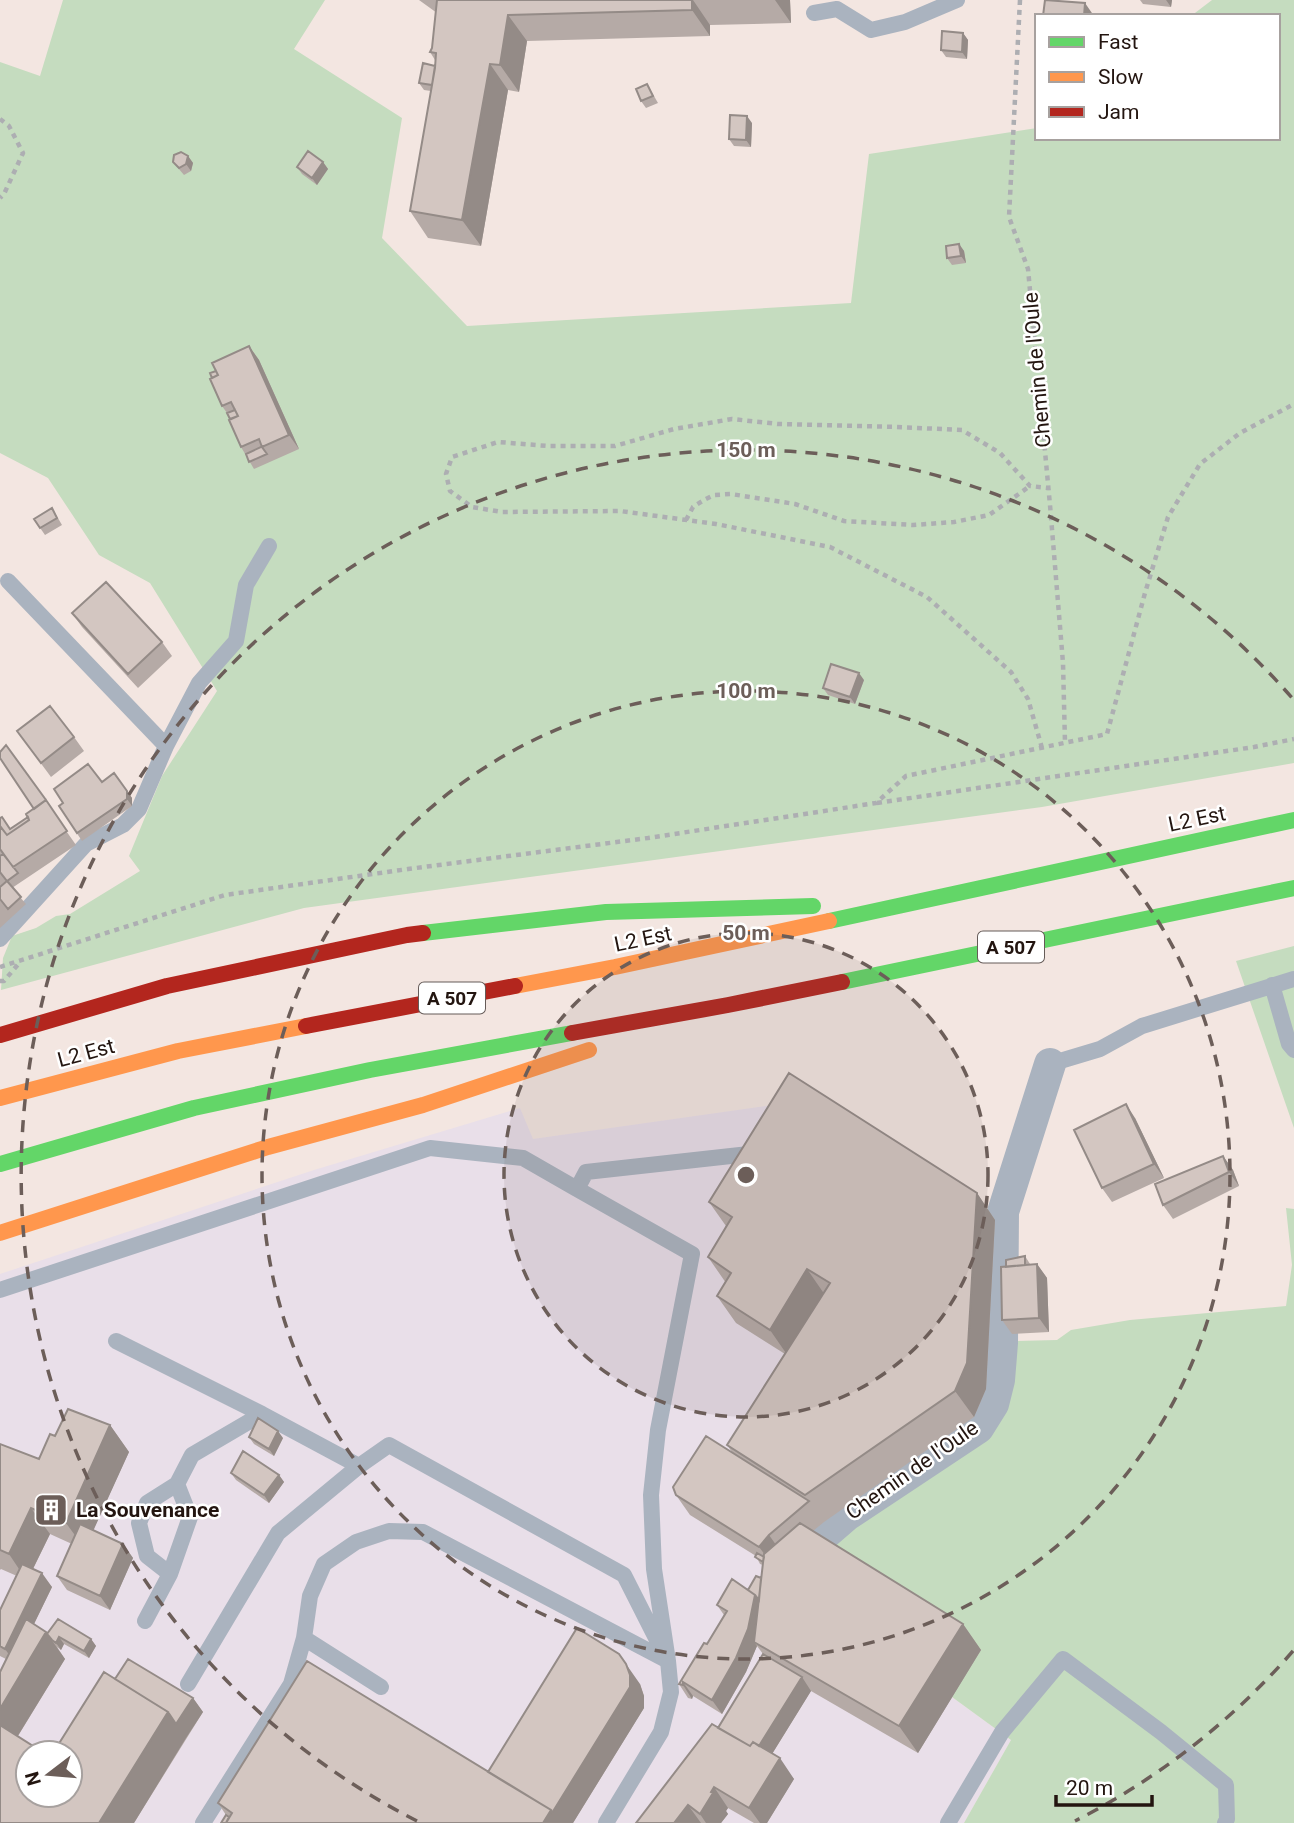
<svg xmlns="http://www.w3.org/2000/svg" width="1294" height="1823" viewBox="0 0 1294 1823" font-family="Roboto,sans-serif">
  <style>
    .commercial { fill: #e9dfe9; fill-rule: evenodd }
    .green { fill: #c5dcbf }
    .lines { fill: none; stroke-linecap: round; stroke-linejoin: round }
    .path { stroke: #adaeb2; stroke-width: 4.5; stroke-dasharray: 5 5; stroke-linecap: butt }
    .lane { stroke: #aab3bf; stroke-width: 16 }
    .street { stroke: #aab3bf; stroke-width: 32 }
    .fast { stroke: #63d668; stroke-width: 16 }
    .slow { stroke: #ff974d; stroke-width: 16 }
    .jam { stroke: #b3261e; stroke-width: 16 }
    .wall { fill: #b5aaa6 }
    .shaded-wall { fill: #948b87 }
    .building { fill: #d3c6c1; stroke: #948b87; stroke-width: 2 }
    .ring { fill: none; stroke: #6c5e59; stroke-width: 3.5; stroke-dasharray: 12 9 }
    .labels { text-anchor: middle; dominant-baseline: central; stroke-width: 5; stroke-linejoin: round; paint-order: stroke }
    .shield { fill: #fff; stroke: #655b58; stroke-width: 2 }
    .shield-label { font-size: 19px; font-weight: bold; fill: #231510 }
    .street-label { font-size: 21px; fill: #231510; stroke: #fff }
    .poi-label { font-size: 21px; font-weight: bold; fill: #231510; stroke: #fff; text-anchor: start }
    .centre { fill: #6c5e59; stroke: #fff; stroke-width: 3.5 }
    .ring-label { font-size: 21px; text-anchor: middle; font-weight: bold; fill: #6c5e59; stroke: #fff; stroke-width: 5; stroke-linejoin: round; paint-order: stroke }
  </style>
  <rect width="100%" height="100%" fill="#f3e6e1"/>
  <!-- commercial -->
  <path class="commercial" d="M808 1100 952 1697 1011 1740 964 1823H0V1637L13 1608 0 1609V1274L314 1170 520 1108 533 1139ZM28 1753H70V1795H28Z"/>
  <!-- green -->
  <path class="green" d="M63 0H325L294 49 402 118 382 238 467 326 851 303 869 154 1037 128V138H1278V16H1191L1212 0H1294V763L1042 807 304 908 1 990 3 958 12 936 36 928 56 916 70 914 140 871 129 856 162 776 217 691 150 583 99 555 48 478 0 453V62L40 76Z
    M1294 946V1128L1236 961Z
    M1286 1208 1294 1209V1823H964L1011 1740 952 1697 819 1550 1013 1341 1057 1340 1071 1330 1130 1320 1286 1306 1292 1265Z"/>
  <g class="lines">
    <!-- path -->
    <path class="path" d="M1020 0 1009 217 1028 269 1050 505 1063 663 1065 743
      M0 119 9 126 23 153 4 194 0 198
      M686 520 693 507 704 500 714 495 731 494 795 504 844 521 913 525 954 522 989 515 1030 486
      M1042 748 1028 699 1011 672 927 597 830 547 716 524 620 511 502 512 472 507 450 491 446 474 452 457 498 442 548 446H615L674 429 732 419 778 424 897 427 962 430 1000 453 1030 486 1049 488
      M877 803 1254 747 1294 739
      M0 967 225 895 408 869 648 838 876 803 906 776 1107 734 1145 593 1168 517 1200 464 1240 433 1294 404
      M0 981H4L20 962"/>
    <!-- lane -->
    <path class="lane" d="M814 13 837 9 871 30 905 22 957 0
      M8 581 166 746
      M0 939 86 844 123 825 139 809 166 746 199 683 236 641 246 585 269 546
      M1272 985 1289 1044 1294 1050
      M1050 1064 1100 1049 1142 1026 1294 979
      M0 1290 430 1148 523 1158 577 1189
      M116 1341 262 1414 359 1466
      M170 1574 190 1517 177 1484
      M145 1621 170 1574 147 1556 139 1523 147 1503 177 1484 192 1455 262 1414
      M304 1638 381 1687
      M668 1661 654 1569 651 1495 658 1430 692 1254 577 1189 586 1172 758 1153
      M188 1684 278 1533 359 1466 389 1445 624 1575 662 1650
      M203 1823 291 1684 304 1638 310 1596 324 1564 356 1542 389 1531 423 1532 668 1661 671 1692 661 1732 606 1823
      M948 1823 1002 1732 1063 1659 1161 1732 1226 1785 1227 1819 1225 1823"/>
    <!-- street -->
    <path class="street" d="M789 1565 847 1515 978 1428 993 1404 999 1380 1002 1343 1003 1212 1050 1064"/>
    <!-- fast -->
    <path class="fast" d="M829 921 1294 820
      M423 933 606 912 813 906
      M842 982 1294 888
      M0 1164 194 1108 370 1070 572 1033"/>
    <!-- slow -->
    <path class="slow" d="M515 986 615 967 829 921
      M0 1098 178 1051 306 1026
      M0 1233 268 1147 423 1105 589 1050"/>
    <!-- jam -->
    <path class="jam" d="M306 1026 515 986
      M572 1033 728 1005 842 982
      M0 1035 167 986 407 935 423 933"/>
  </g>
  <!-- wall -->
  <path class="wall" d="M419 0H790L791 23 710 25V36L527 41 519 92 508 90 481 246 428 238 410 211 431 91 424 90 419 83 435 66V60L430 52 432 48 437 13Z
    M1140 0H1172L1171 7 1143 4Z
    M963 33 968 40 967 59 946 57 941 50Z
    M647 84 658 103 646 108 641 101Z
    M752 123 751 147 734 146 729 139Z
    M188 156 193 163 191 171 184 175 173 162Z
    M323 162 328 169 317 185 302 174 297 167Z
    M959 244 964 251 966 263 952 265 947 258Z
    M249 346 259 360 299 449 254 469 241 447 227 413 222 406 212 378 216 371Z
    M52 508 62 525 45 535 34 519Z
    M72 613 162 642 172 656 138 688 82 627Z
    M864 680 855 704 828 695 823 688Z
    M17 731 74 737 84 751 51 777Z
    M6 745 76 845 12 888 26 904 0 928V818L10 829 28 817 34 809Z
    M114 773 132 798V806L82 841 59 806 102 782Z
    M1135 1118 1164 1178 1112 1202 1102 1188Z
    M1223 1156 1233 1170 1239 1186 1173 1219 1163 1205Z
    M977 1193 995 1220 986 1389 974 1417 824 1522 813 1531 963 1624 981 1650 918 1753 811 1691 772 1754 794 1779 767 1823H754L728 1808 726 1811 728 1814 721 1823H636L718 1728 763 1654 757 1646 746 1672 722 1714 693 1696 692 1699 688 1698 679 1684 707 1644 724 1615 717 1605 748 1590 761 1578 763 1565 760 1564 756 1556 690 1515 676 1495 732 1452 727 1445 785 1354 736 1323 717 1296 726 1283 708 1257 726 1226 709 1202Z
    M1025 1256 1030 1264H1037L1047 1278 1049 1332 1012 1334 1002 1320 1006 1267Z
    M110 1425 129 1452 93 1530 123 1544 133 1558 110 1610 67 1590 57 1576 72 1544 50 1534 33 1569 52 1587 34 1624 47 1634 91 1639 96 1646 89 1658 64 1644 61 1650 57 1647 65 1659 18 1736 28 1795 115 1679 193 1698 203 1712 134 1823H0L2 1668 6 1659 0 1656V1610L17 1576 1 1569 0 1570V1444L39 1459 55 1436Z
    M249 1437 283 1438 274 1456 254 1444Z
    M231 1473 279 1475 284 1482 269 1503 236 1480Z
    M640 1684 644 1696V1708L573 1823H221L226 1815 218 1803 488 1772Z"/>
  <!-- shaded-wall -->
  <path class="shaded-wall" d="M692 0H693L710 25V36L692 10Z
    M775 0H790L791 23Z
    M1166 0H1172L1171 7Z
    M1085 3 1094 16H1084Z
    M508 15 527 41 519 92 500 65Z
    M963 33 968 40 967 59 962 52Z
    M490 64 508 90 481 246 462 220Z
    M747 116 752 123 751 147 746 140Z
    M188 156 193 163 191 171 186 164Z
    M323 162 328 169 317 185 312 178Z
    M959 244 964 251 966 263 961 256Z
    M249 346 259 360 299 449 289 435Z
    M859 673 864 680 855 704 850 697Z
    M127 791 132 798V806L127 799Z
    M1126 1104 1135 1118 1164 1178 1154 1164Z
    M1223 1156 1233 1170 1239 1186 1229 1172Z
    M977 1193 995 1220 986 1389 974 1417 955 1391Z
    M1037 1264 1047 1278 1049 1332 1039 1318Z
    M807 1269 825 1295 788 1356 770 1330Z
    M110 1425 129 1452 85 1549 66 1523Z
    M278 1431 283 1438 274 1456 269 1449Z
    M279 1475 284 1482 269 1503 264 1495Z
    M31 1508 50 1534 27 1581 9 1554Z
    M769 1535 784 1556 769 1560 759 1547Z
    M123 1544 133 1558 110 1610 100 1596Z
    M42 1573 52 1587 15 1663 5 1649Z
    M755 1595 760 1602 754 1642 757 1646 746 1672 722 1714 712 1700Z
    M963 1624 981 1650 918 1753 899 1726Z
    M46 1632 65 1659 11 1747 0 1731V1709Z
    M59 1637 64 1644 61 1650 56 1643Z
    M91 1639 96 1646 89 1658 84 1651Z
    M619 1654 640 1684 644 1696V1708L573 1823H543Z
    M802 1677 811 1691 764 1767 754 1753Z
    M683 1682 693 1696 692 1699 683 1685Z
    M193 1698 203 1712 186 1738 176 1724Z
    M168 1712 186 1738 134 1823H99Z
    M780 1758 794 1779 767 1823H760L749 1808Z
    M714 1787 728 1808 726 1811 728 1814 721 1823H706L700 1814Z
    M688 1805 701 1823H674Z"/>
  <!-- building -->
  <path class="building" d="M437 0H692V10L508 15 500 65 490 64 462 220 410 211 435 68 436 53 430 52 432 48Z
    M1045 0 1085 3 1084 16H1043Z
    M942 31 963 33 962 52 941 50Z
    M423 63 435 66 432 85 419 83Z
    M647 84 653 96 641 101 636 89Z
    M730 115 747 116 746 140 729 139Z
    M308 151 323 162 312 178 297 167Z
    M181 152 188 156 186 164 179 168 173 162 174 155Z
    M959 244 961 256 947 258 946 246Z
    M249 346 289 435 262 447 259 439 241 447 229 420 238 416 231 402 222 406 210 379 218 375 212 363Z
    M216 371 218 375 212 378 210 373Z
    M235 410 238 416 230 419 227 413Z
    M264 446 262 447 267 454 249 462 246 454 263 446Z
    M52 508 57 518 40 528 34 519Z
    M106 582 162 642 128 674 72 613Z
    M831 664 859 673 850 697 823 688Z
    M50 706 74 737 41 763 17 731Z
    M6 745 46 800 34 809 0 758V752Z
    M88 764 102 782 114 773 127 791V799L77 833 59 806 63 803 54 789Z
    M46 800 67 831 13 867 0 849V826L7 835 29 820 26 814Z
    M2 817 10 829 28 817 29 820 7 835 0 826V818Z
    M3 854 18 873 7 881 0 872V856Z
    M7 881 21 897 8 909 0 899V887Z
    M789 1073 977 1193 967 1363 955 1391 805 1495 727 1445 830 1283 807 1269 770 1330 717 1296 731 1273 708 1257 732 1217 709 1202Z
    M1126 1104 1154 1164 1102 1188 1074 1130Z
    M1223 1156 1229 1172 1163 1205 1155 1184Z
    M1025 1256V1265L1006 1267V1260Z
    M1037 1264 1039 1318 1002 1320 1001 1267Z
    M68 1409 110 1425 66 1523 31 1508 9 1554 0 1550V1444L39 1459 50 1434 55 1436Z
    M258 1418 278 1431 269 1449 249 1437Z
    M706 1436 809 1501 769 1535 759 1547 676 1495 673 1487Z
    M243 1451 279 1475 264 1495 231 1473Z
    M800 1523 963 1624 899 1726 754 1642 764 1554Z
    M80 1524 123 1544 100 1596 57 1576Z
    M757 1553 764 1557 763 1562 755 1557Z
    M22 1564 42 1573 5 1649 0 1646V1610Z
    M756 1576 761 1578 759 1600 755 1595 748 1590Z
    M732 1579 755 1595 748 1629 736 1658 712 1700 683 1682V1685L679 1684 704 1643 707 1644 727 1611 717 1605Z
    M26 1619 46 1632 0 1709V1672Z
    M58 1619 91 1639 84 1651 59 1637 56 1643 52 1640 47 1634Z
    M577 1628 619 1654 626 1664 630 1675V1687L552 1813 551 1810 488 1772Z
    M763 1654 802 1677 759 1746 753 1742 750 1746 718 1728Z
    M128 1659 193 1698 176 1724 168 1712 115 1679Z
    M307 1661 551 1810 543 1823H226L232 1813 218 1803Z
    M104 1672 168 1712 99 1823H0V1725L44 1753H28V1795H70V1753H53Z
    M712 1724 750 1746 753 1742 780 1758 749 1808 714 1787 711 1792 713 1793 700 1814 688 1805 674 1823H636Z
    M226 1815 229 1817 226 1823H221Z"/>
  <!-- distance rings -->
  <circle cx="746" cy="1175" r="242" fill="#6c5e59" fill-opacity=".12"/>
  <g class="ring">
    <circle cx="746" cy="1175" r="242"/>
    <circle cx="746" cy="1175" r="484"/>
    <path d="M1293 1651A725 725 0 0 1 1075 1821M417 1821A725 725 0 1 1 1293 699"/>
  </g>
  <!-- icons -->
  <defs>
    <symbol id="building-square" viewBox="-11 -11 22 22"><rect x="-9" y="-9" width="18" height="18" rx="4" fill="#6c5e59" stroke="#fff"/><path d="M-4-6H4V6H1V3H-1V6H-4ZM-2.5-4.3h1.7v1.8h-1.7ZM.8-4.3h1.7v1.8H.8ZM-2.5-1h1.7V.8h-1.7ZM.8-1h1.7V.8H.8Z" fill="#fff"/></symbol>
  </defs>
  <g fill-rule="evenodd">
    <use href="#building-square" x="32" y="1491" width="38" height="38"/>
  </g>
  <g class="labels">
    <!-- shield labels -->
    <g class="shield">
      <rect x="978" y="931.5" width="66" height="31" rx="5"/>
      <rect x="419" y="982.5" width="66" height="31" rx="5"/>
    </g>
    <g class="shield-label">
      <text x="1011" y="947">A 507</text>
      <text x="452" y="998">A 507</text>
    </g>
    <!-- street labels -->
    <g class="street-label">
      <text transform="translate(1037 370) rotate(-95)">Chemin de l'Oule</text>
      <text transform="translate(1197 819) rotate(-12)">L2 Est</text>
      <text transform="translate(643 939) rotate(-12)">L2 Est</text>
      <text transform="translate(86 1053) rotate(-15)">L2 Est</text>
      <text transform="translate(912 1470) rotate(-35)">Chemin de l'Oule</text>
    </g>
    <!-- poi labels -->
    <g class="poi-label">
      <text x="76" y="1510">La Souvenance</text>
    </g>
  </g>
  <circle cx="746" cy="1175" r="10" class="centre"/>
  <g class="ring-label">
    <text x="746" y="457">150 m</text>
    <text x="746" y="698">100 m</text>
    <text x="746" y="940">50 m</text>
  </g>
  <!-- legend -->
  <rect x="1035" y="14" width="245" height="126" fill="#ffffff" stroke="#a7a19f" stroke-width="2"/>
  <rect x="1049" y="37" width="35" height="10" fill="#63d668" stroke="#a7a19f" stroke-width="2"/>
  <text x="1098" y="49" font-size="21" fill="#231510">Fast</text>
  <rect x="1049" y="72" width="35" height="10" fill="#ff974d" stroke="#a7a19f" stroke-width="2"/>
  <text x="1098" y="84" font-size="21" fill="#231510">Slow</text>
  <rect x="1049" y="107" width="35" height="10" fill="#b3261e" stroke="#a7a19f" stroke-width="2"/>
  <text x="1098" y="119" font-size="21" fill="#231510">Jam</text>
  <!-- north arrow -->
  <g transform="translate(49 1774) rotate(254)"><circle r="33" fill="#ffffff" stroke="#a7a19f" stroke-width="2"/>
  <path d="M0-5L12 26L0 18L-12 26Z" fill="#6c5e59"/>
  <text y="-10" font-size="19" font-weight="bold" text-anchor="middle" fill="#231510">N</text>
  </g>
  <!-- scale -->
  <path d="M1056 1795v10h96v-10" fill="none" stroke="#231510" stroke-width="3.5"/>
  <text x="1066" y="1795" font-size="21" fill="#231510" stroke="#ffffff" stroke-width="5" paint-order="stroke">20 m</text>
</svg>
